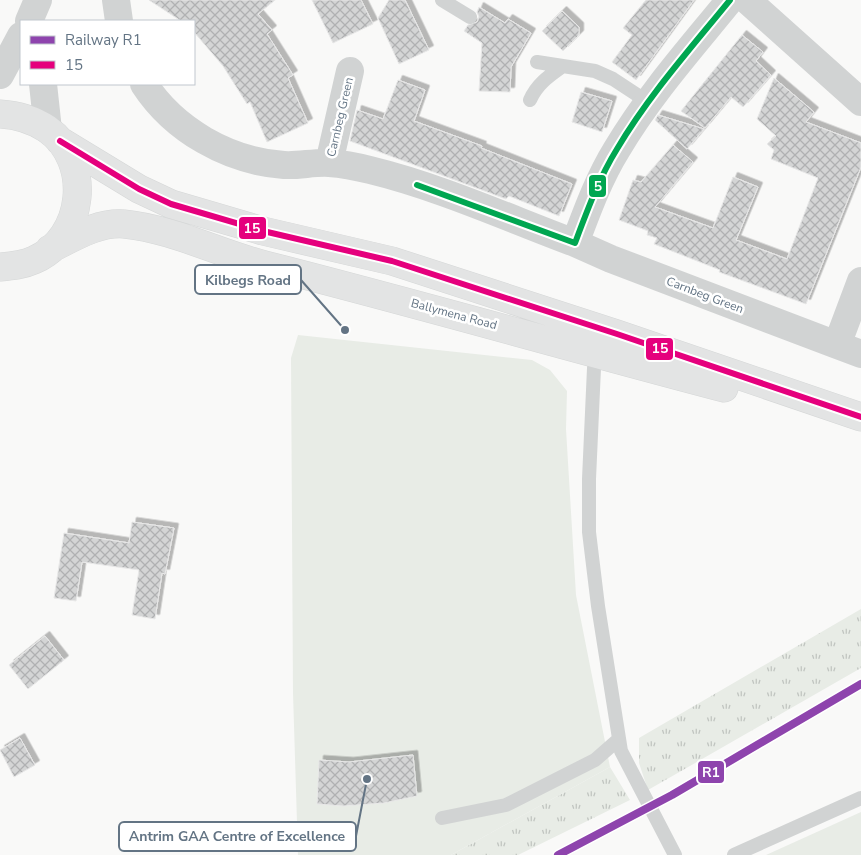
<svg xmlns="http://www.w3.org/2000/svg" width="861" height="855" viewBox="0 0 861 855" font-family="'Nunito Sans',sans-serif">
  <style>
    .grass { fill: url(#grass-tufts) }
    .pitch { fill: #e8ece6 }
    .building { fill: url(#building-cross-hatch); stroke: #e8e8e8; filter: url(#shadow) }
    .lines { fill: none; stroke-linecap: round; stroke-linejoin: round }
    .highway-casing { stroke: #d5d7d7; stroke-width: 29 }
    .lane { stroke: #d1d3d3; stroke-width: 14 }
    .street { stroke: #d1d3d3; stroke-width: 28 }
    .highway { stroke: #e3e4e4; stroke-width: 28 }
    .bus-1-casing { stroke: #fff; stroke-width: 10 }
    .bus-2-casing { stroke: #fff; stroke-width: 10 }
    .bus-1 { stroke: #e5007d; stroke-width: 6 }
    .bus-2 { stroke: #00a651; stroke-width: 6 }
    .rail-1-casing { stroke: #fff; stroke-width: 11 }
    .rail-1 { stroke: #8e44ad; stroke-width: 8 }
    .labels { text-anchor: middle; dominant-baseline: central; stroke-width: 5; stroke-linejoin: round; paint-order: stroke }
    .street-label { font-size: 12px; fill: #637484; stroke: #fff }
    .leader { fill: none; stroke: #637484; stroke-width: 2 }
    .callout-dot { fill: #637484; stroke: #fff; stroke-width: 2 }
    .callout { fill: #fff; stroke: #637484; stroke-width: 2 }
    .callout-label { font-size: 14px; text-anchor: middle; font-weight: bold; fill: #637484 }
    .line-badge { stroke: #fff; stroke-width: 2 }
    .badge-label { font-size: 14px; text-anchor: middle; font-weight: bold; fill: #fff }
  </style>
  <defs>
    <pattern id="grass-tufts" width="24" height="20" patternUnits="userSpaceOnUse" patternTransform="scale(1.25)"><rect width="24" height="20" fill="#e8ece6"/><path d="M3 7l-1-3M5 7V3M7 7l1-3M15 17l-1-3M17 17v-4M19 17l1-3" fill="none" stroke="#c0c4c0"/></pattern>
    <pattern id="building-cross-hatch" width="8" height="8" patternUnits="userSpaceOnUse" patternTransform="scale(1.25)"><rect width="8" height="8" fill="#d4d5d5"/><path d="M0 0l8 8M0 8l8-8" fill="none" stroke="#b0b1b2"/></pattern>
    <filter id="shadow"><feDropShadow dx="4.5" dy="-4.5" stdDeviation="0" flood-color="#0004"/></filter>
  </defs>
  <rect width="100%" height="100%" fill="#f9f9f8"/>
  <!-- grass -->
  <path class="grass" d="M861 609V668L648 790 639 763V738Z
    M610 767 630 800 518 855H451Z"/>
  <!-- pitch -->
  <path class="pitch" d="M298 335 532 360 550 370 567 391 566 429 576 595 610 767 451 855H298L293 693 291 358Z
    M861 812V855H766Z"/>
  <!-- building -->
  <path class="building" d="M149 0H275L258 14 272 30 267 34 293 75 288 78 308 123 267 142 250 102 247 104 223 66 194 32V21H181Z
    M312 0H361L373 24 333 43Z
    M389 0H405L429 50 399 64 378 18Z
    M646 0H694L636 80 612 62 632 35 623 28Z
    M479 7 505 23 508 19 531 33 511 67 510 92 479 91 482 43 464 31 468 25 477 22 479 17 477 12Z
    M562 11 579 27V35L563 51 542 31Z
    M742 35 763 52 756 61 771 75 743 107 731 97 705 128 681 111Z
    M774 78 814 112 806 122 861 143V167L806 304 719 272 720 270 654 244 657 238 647 235 648 231 619 220 633 180 641 182 673 145 693 162 655 207 713 228 733 177 758 187 736 240 787 259 818 178 771 159 774 150 767 144 776 136 757 119Z
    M398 80 425 90 414 121 482 146 481 148 572 184 559 216 509 196 506 199 350 141 357 110 383 119Z
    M581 92 612 101 602 132 572 122Z
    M658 115 704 129 687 149 655 120Z
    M132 522 174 528 165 574 162 573 155 619 132 615 139 570 82 562 76 601 54 598 64 533 129 543Z
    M45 636 64 660 28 689 9 665Z
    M20 738 35 765 14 777 0 750Z
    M413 755 417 796 384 803 343 806 317 804 319 760 349 762Z"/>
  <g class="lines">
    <defs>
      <path id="highway" d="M0 114C17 115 32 119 47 129 93 161 85 238 34 260 23 265 12 266 0 267
        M60 141 139 189 171 204 263 231 392 261 617 334 861 417
        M50 249C73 238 97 222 124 224 173 229 218 253 265 265 419 304 571 348 724 388"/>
    </defs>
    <!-- highway casing -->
    <use href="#highway" class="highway-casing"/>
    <!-- lane -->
    <path class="lane" d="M442 0 470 17
      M537 62 595 71 613 79 648 102
      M530 100C537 84 549 76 563 66
      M599 350 594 368 589 479V532L598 606 621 751 675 855
      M442 818 506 805 595 760 619 739
      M734 855 861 798"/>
    <!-- street -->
    <path class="street" d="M116 0 119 21
      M747 0 861 102
      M29 21 38 0
      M0 75 21 36
      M43 84 48 130
      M144 84C174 130 228 161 284 165 299 166 314 162 329 163 343 164 358 167 370 170 440 187 508 218 575 243 587 211 599 178 617 149 649 95 691 48 730 0
      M329 163 350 71
      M575 243 611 259 837 345
      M861 281 837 345 861 354"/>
    <!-- highway -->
    <use href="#highway" class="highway"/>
    <defs>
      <path id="bus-1" d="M60 141 139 189 171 204 263 231 392 261 617 334 861 417"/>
      <path id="bus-2" d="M417 185 575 243C587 211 599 178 617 149 649 95 691 48 730 0"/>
    </defs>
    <!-- bus-1 casing -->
    <use href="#bus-1" class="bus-1-casing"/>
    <!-- bus-2 casing -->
    <use href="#bus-2" class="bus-2-casing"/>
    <!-- bus-1 -->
    <use href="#bus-1" class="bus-1"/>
    <!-- bus-2 -->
    <use href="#bus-2" class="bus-2"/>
    <defs>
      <path id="rail-1" d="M558 855 672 795 861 684"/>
    </defs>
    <!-- rail-1 casing -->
    <use href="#rail-1" class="rail-1-casing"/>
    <!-- rail-1 -->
    <use href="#rail-1" class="rail-1"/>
  </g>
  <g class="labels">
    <!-- street labels -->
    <g class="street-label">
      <text transform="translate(340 117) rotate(-77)">Carnbeg Green</text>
      <text transform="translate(705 295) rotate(21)">Carnbeg Green</text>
      <text transform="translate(454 314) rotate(15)">Ballymena Road</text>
    </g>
  </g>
  <!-- callouts -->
  <path class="leader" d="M345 330L301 280M367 779L356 836"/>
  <g class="callout-dot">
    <circle cx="345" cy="330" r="5"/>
    <circle cx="367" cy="779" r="5"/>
  </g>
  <g class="callout">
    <rect x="195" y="265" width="106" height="29" rx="5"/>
    <rect x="119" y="822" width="237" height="29" rx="5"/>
  </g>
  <g class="callout-label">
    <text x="248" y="285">Kilbegs Road</text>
    <text x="237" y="841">Antrim GAA Centre of Excellence</text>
  </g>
  <g class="line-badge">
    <rect x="588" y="174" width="19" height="24" rx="5" fill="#00a651"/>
    <rect x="238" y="216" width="29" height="24" rx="5" fill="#e5007d"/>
    <rect x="645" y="337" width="29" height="24" rx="5" fill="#e5007d"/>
    <rect x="697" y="760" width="28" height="24" rx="5" fill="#8e44ad"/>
  </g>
  <g class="badge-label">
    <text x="598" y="191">5</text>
    <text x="252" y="233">15</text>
    <text x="660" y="353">15</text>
    <text x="711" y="777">R1</text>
  </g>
  <!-- legend -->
  <rect x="20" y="20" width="175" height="65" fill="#ffffff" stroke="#c1c7ce"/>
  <rect x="30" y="36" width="25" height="8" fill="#8e44ad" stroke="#c1c7ce"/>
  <text x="65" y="45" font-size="15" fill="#637484">Railway R1</text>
  <rect x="30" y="61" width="25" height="8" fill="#e5007d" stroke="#c1c7ce"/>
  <text x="65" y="70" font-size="15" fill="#637484">15</text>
</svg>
